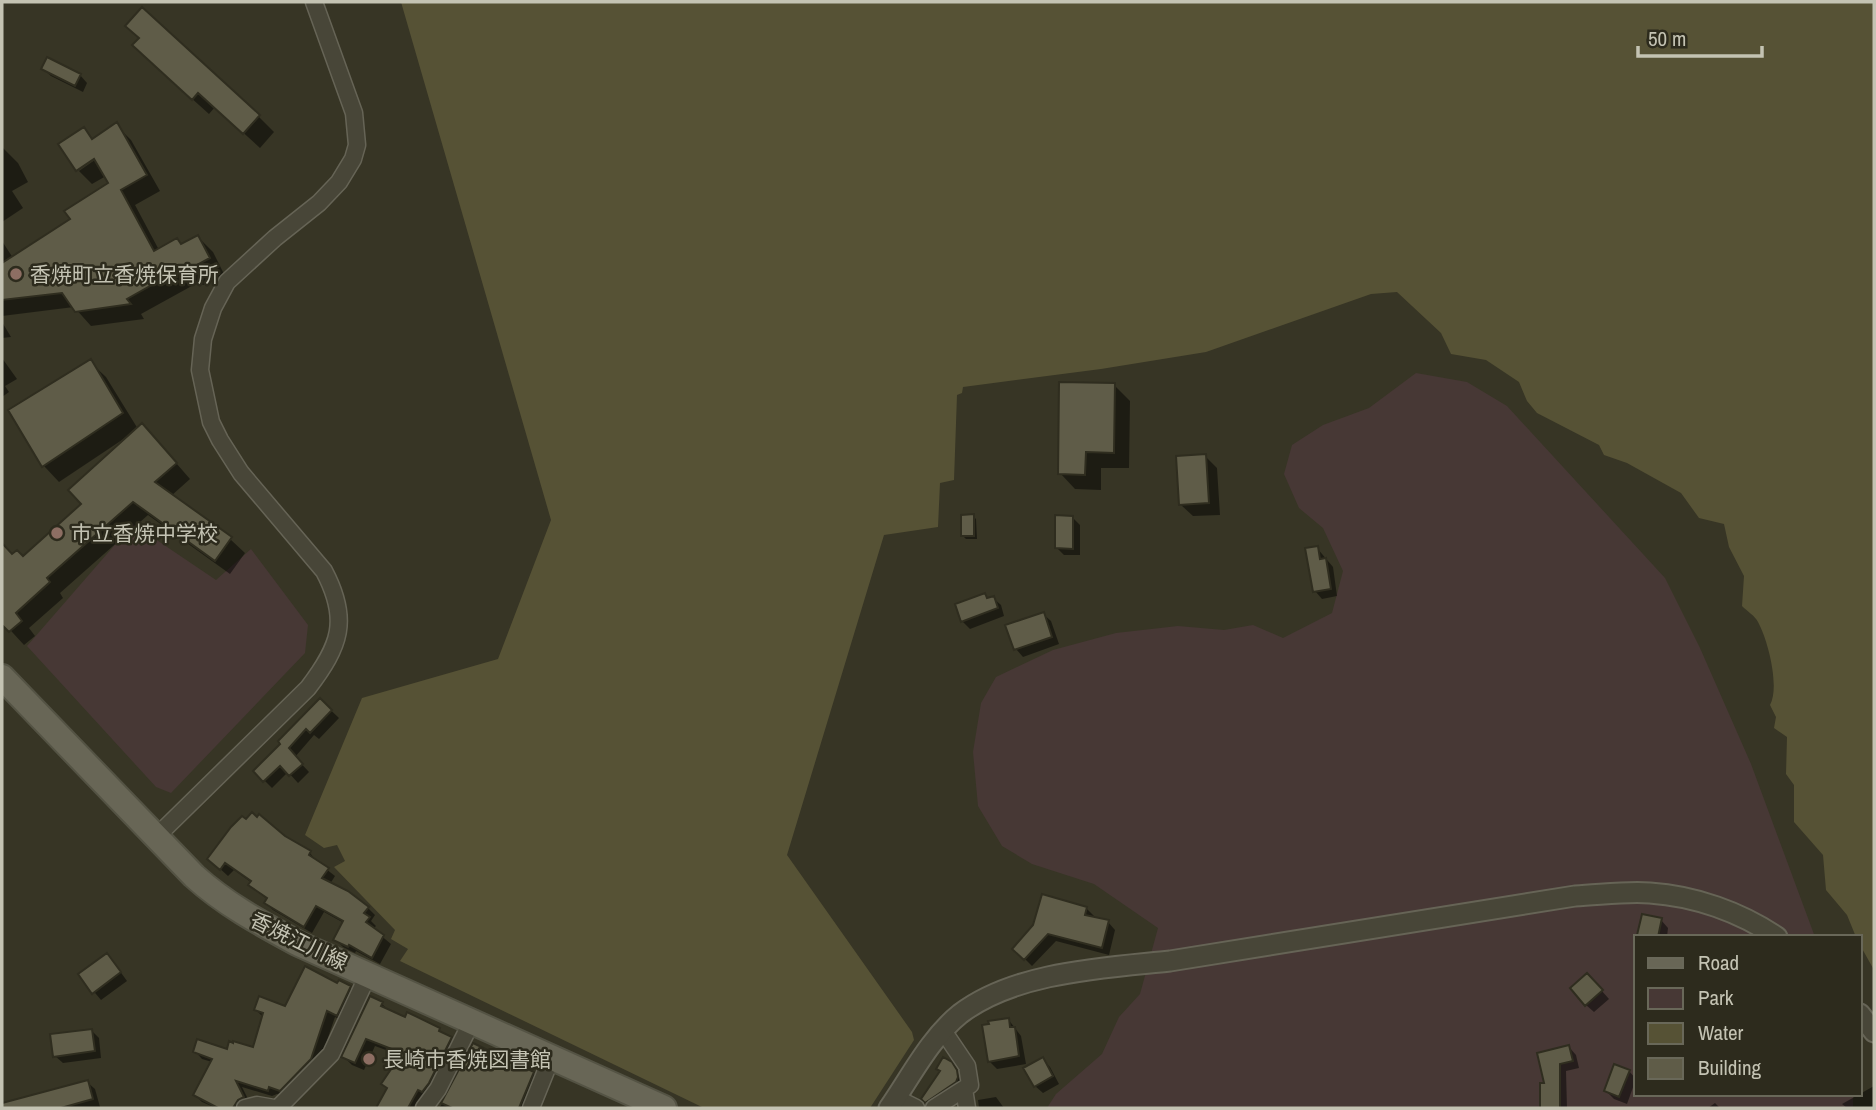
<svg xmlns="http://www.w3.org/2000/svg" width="1876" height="1110" viewBox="0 0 1876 1110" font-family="'Archivo Narrow','Noto Sans JP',sans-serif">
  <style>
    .green { fill: #473835 }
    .water { fill: #565235 }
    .shadow { fill: #0007 }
    .building { fill: #5f5c48; stroke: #2f2d1f; stroke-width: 2 }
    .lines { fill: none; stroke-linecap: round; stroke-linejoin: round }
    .minor-casing { stroke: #666456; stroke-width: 19 }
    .tertiary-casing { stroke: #666456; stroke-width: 23 }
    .primary-casing { stroke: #545344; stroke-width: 28 }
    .minor { stroke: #484638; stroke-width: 16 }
    .tertiary { stroke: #484638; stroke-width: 19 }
    .primary { stroke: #686656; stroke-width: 24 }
    .education-dot { fill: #8d6e63; stroke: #2d2b1d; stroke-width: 2.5 }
    .labels { text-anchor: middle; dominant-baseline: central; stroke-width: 5; stroke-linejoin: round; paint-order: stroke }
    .poi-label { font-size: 21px; fill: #c4c3b3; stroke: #2d2b1d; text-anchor: start }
    .street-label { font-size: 21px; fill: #c4c3b3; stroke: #2d2b1d }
  </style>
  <rect width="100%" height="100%" fill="#373525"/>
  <!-- green -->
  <path class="green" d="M1416 373 1467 382 1507 406 1665 578 1700 648 1751 764 1815 937H1636V1094H1853V1108H1047L1056 1094 1102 1054 1119 1017 1140 994 1158 928 1094 884 1032 864 1002 846 978 806 973 752 981 703 996 677 1053 650 1116 633 1178 626 1224 630 1253 625 1283 638 1332 613 1343 571 1323 528 1299 508 1284 474 1292 445 1323 425 1369 408Z
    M133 524 216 580 251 549 308 625 305 653 171 793 156 787 27 646Z"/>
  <!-- water -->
  <path class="water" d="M401 2H1874V970L1860 945V937H1856L1847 915 1826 890 1823 855 1794 822V785L1786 774 1787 737 1774 728 1776 717 1770 705C1780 687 1768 640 1758 622 1755 616 1747 611 1742 606L1744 576 1729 547 1724 524 1699 518 1681 493 1627 463 1604 455 1599 445 1537 413 1527 401 1519 382 1486 360 1451 354 1441 333 1397 292 1371 294 1206 352 1101 369 963 387 962 393 957 395 954 480 940 483 938 527 884 535 787 855 912 1032 914 1040 870 1108H704L400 961 408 949 391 939 395 930 334 867 345 861 337 845 324 848 305 835 362 698 498 659 551 520Z"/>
  <!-- shadow -->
  <path class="shadow" d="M150 61 258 116 274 132 260 148 215 107 209 114Z
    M43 69 80 75 87 83 83 92 51 76Z
    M116 125 131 140 160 191 135 205 159 250 182 246 198 237 213 252 224 274 203 285 199 282 141 314 144 319 91 326 74 307 2 316V241L13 258 72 220 110 184 106 176 92 184 79 171 102 155 101 152 78 167V170L61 145 84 130 94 140Z
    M3 148 18 163 28 182 12 191 23 208 2 222Z
    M2 322 11 337 2 338Z
    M2 358 17 379 5 386 9 392 2 397Z
    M90 362 106 377 138 429 156 440 190 479 171 496 230 539 245 553 230 574 148 515 60 593 63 598 29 628 35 636 24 645 2 621V547L13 556 23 558 83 505 126 439 125 438 59 482 44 466Z
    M1114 385 1130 401 1129 468H1101V490L1075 489 1060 473Z
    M1205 456 1217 468 1220 515 1193 516 1181 505Z
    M973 516 976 519 977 539H966L963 536Z
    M1073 518 1080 525V555H1064L1057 548Z
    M1317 548 1333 567 1337 596 1322 599 1315 591Z
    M984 595 989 599 993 598 1001 605 1004 616 970 629 962 621Z
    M1043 614 1051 621 1059 644 1023 657 1016 649Z
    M320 700 339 718 319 739 314 735 295 757 309 772 298 783 288 772 272 788 255 771 282 744Z
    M284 838 310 853 317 862 335 876 330 884 368 908 375 915 371 921 376 926 373 929 391 944 380 964 356 951 355 953 343 947 336 940 344 923 324 912 312 933 273 910 266 903 268 900 250 885 252 883 234 870 228 876 217 866Z
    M1086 908 1094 916 1093 919 1108 922 1115 930 1109 955 1056 941 1032 966 1014 948Z
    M1661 920 1668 928 1667 937H1641L1639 935Z
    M114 963 127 981 101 1000 80 975Z
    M1594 982 1609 999 1594 1012 1586 1005Z
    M338 985 350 988 358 995 345 1022 335 1017 318 1067 288 1098 277 1094 272 1096 242 1087 251 1105 245 1108H216L202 1102 195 1095 212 1062 202 1059 195 1051 255 1050 263 1017 256 1010 286 1008Z
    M382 1004 390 1012 439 1030 459 1047 425 1108H378L402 1056 375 1046 364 1070 352 1065 343 1056Z
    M1008 1019 1021 1036 1026 1064 997 1069 989 1061Z
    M91 1030 99 1038 101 1058 63 1063 55 1056Z
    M1569 1047 1576 1055 1579 1068 1566 1071 1567 1108H1542V1085H1546Z
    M1042 1059 1050 1067 1059 1084 1043 1093 1035 1086Z
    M955 1067 959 1075 961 1081 959 1085 930 1105 923 1099Z
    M1629 1071 1636 1079 1627 1104 1614 1099 1606 1091Z
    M533 1073 541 1080 529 1108H439L448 1096Z
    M87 1082 95 1089 100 1107 2 1108V1103L23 1097 25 1099Z
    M1874 1086V1108H1847L1842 1104Z
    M996 1097 1004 1108H979L978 1100Z
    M1715 1103 1720 1108H1708Z"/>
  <!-- building -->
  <path class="building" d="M142 7 260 115 243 134 198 93 192 100 132 45 139 38 125 26Z
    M47 57 81 74 75 86 41 69Z
    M117 122 147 175 121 190 154 251 177 238 181 244 198 235 210 258 186 271 184 267 127 299 131 304 75 312 62 293 2 300V263L70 219 64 211 108 183 94 159 76 171 58 144 84 127 92 139Z
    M91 359 123 413 42 467 8 410Z
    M1059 382 1115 383 1114 453 1086 452 1085 475 1058 474Z
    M142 423 177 463 155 482 232 537 215 561 133 502 47 578 50 582 16 613 22 621 9 632 2 625V543L12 554 17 550 23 556 81 504 68 490Z
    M1206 454 1209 503 1179 505 1176 456Z
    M974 514V536H961V515Z
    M1055 515 1073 516V549L1055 548Z
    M1318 546 1320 559 1326 558 1331 589 1313 592 1305 548Z
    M985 593 987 598 994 596 998 608 961 622 955 604Z
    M1044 612 1052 637 1014 650 1005 625Z
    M320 698 332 710 310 733 306 729 289 748 303 764 289 776 280 766 263 782 253 771 280 744 278 741Z
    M252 812 257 817 259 814 285 836 311 851 309 855 329 868 322 878 348 891 369 907 364 913 370 917 366 922 384 935 372 958 349 945 348 947 333 940 343 921 316 906 304 927 264 903 267 898 248 885 251 881 225 863 220 870 207 859 231 827 242 816 246 819Z
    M1042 894 1087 907 1085 915 1109 920 1102 948 1048 934 1024 960 1012 949 1033 925Z
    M1642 914 1662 918 1658 937 1637 935Z
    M107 953 121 972 92 994 78 974Z
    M305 966 337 983 339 980 351 986 337 1016 327 1011 311 1059 280 1091 269 1087 268 1091 236 1081 244 1097 238 1100 233 1108H218L193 1095 212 1059 193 1052 197 1039 227 1049 229 1041 233 1043V1041L253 1047 263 1013 254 1010 259 996 285 1006Z
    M1587 973 1603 990 1585 1006 1570 988Z
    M370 996 383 1002 381 1006 405 1017 407 1012 440 1028 439 1031 452 1037 429 1083 422 1092 418 1090 408 1108H376L387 1088 381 1084 402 1053 366 1039 355 1063 341 1057Z
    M1009 1018 1010 1027H1015L1019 1056 988 1062 982 1025 989 1024 988 1021Z
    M92 1029 95 1051 53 1057 50 1034Z
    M473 1043 534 1072 519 1108H452L441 1103Z
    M1569 1045 1573 1061 1560 1064V1108H1540V1083H1544L1537 1053Z
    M943 1057 952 1062 957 1070 958 1077 956 1082 925 1103 921 1099 940 1071 936 1069Z
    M1043 1057 1053 1076 1034 1087 1023 1068Z
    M1614 1064 1630 1070 1619 1097 1604 1091Z
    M88 1080 93 1099 61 1108H2V1103Z"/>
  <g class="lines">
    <defs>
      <path id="minor" d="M156 837 308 688C340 646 350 620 324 571L241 473 220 440 211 422 200 370 203 339 213 308 227 282 275 238 319 203 339 182 353 159 357 145 354 113 314 2
        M964 1089 967 1108
        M896 1098 916 1108
        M245 1108 257 1105 274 1108
        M278 1108 331 1054 368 975
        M424 1108 438 1089 472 1021
        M531 1108 552 1056
        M934 1108 970 1085 967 1066 944 1032"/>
      <path id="tertiary" d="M1860 1014 1874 1032
        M889 1108C910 1078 930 1038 960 1014 1015 972 1103 968 1170 961L1575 896C1600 895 1626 891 1650 893 1695 896 1740 912 1777 937"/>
      <path id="primary" d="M2 677 194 876C226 905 262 924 299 944L664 1108"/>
    </defs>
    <!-- minor casing -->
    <use href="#minor" class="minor-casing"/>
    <!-- tertiary casing -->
    <use href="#tertiary" class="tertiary-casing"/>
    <!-- primary casing -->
    <use href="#primary" class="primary-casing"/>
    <!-- minor -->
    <use href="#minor" class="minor"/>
    <!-- tertiary -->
    <use href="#tertiary" class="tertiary"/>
    <!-- primary -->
    <use href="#primary" class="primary"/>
  </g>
  <!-- markers -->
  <g class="education-dot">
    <circle cx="16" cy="274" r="7"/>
    <circle cx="57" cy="533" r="7"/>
    <circle cx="369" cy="1059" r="7"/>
  </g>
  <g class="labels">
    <!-- poi labels -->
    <g class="poi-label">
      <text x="30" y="274">香焼町立香焼保育所</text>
      <text x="71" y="533">市立香焼中学校</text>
      <text x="383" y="1059">長崎市香焼図書館</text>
    </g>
    <!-- street labels -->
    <g class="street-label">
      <text transform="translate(299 941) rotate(26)">香焼江川線</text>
    </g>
  </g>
  <!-- border -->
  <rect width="1876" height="1110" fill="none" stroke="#c4c3b3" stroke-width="7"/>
  <!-- legend -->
  <rect x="1634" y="935" width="228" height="161" fill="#2d2b1d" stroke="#696859" stroke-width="2"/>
  <rect x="1648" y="958" width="35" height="10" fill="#686656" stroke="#696859" stroke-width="2"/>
  <text x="1698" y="970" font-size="21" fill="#c4c3b3">Road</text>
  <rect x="1648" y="988" width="35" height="21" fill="#473835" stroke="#696859" stroke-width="2"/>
  <text x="1698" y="1005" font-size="21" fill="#c4c3b3">Park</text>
  <rect x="1648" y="1023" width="35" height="21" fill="#565235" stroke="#696859" stroke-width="2"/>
  <text x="1698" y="1040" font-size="21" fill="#c4c3b3">Water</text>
  <rect x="1648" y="1058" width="35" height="21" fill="#5f5c48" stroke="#696859" stroke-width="2"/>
  <text x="1698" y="1075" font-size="21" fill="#c4c3b3">Building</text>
  <!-- scale -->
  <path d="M1638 46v10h124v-10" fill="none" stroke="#c4c3b3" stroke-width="3.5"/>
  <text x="1648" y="46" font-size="21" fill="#c4c3b3" stroke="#2d2b1d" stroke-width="5" paint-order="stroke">50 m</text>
</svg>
